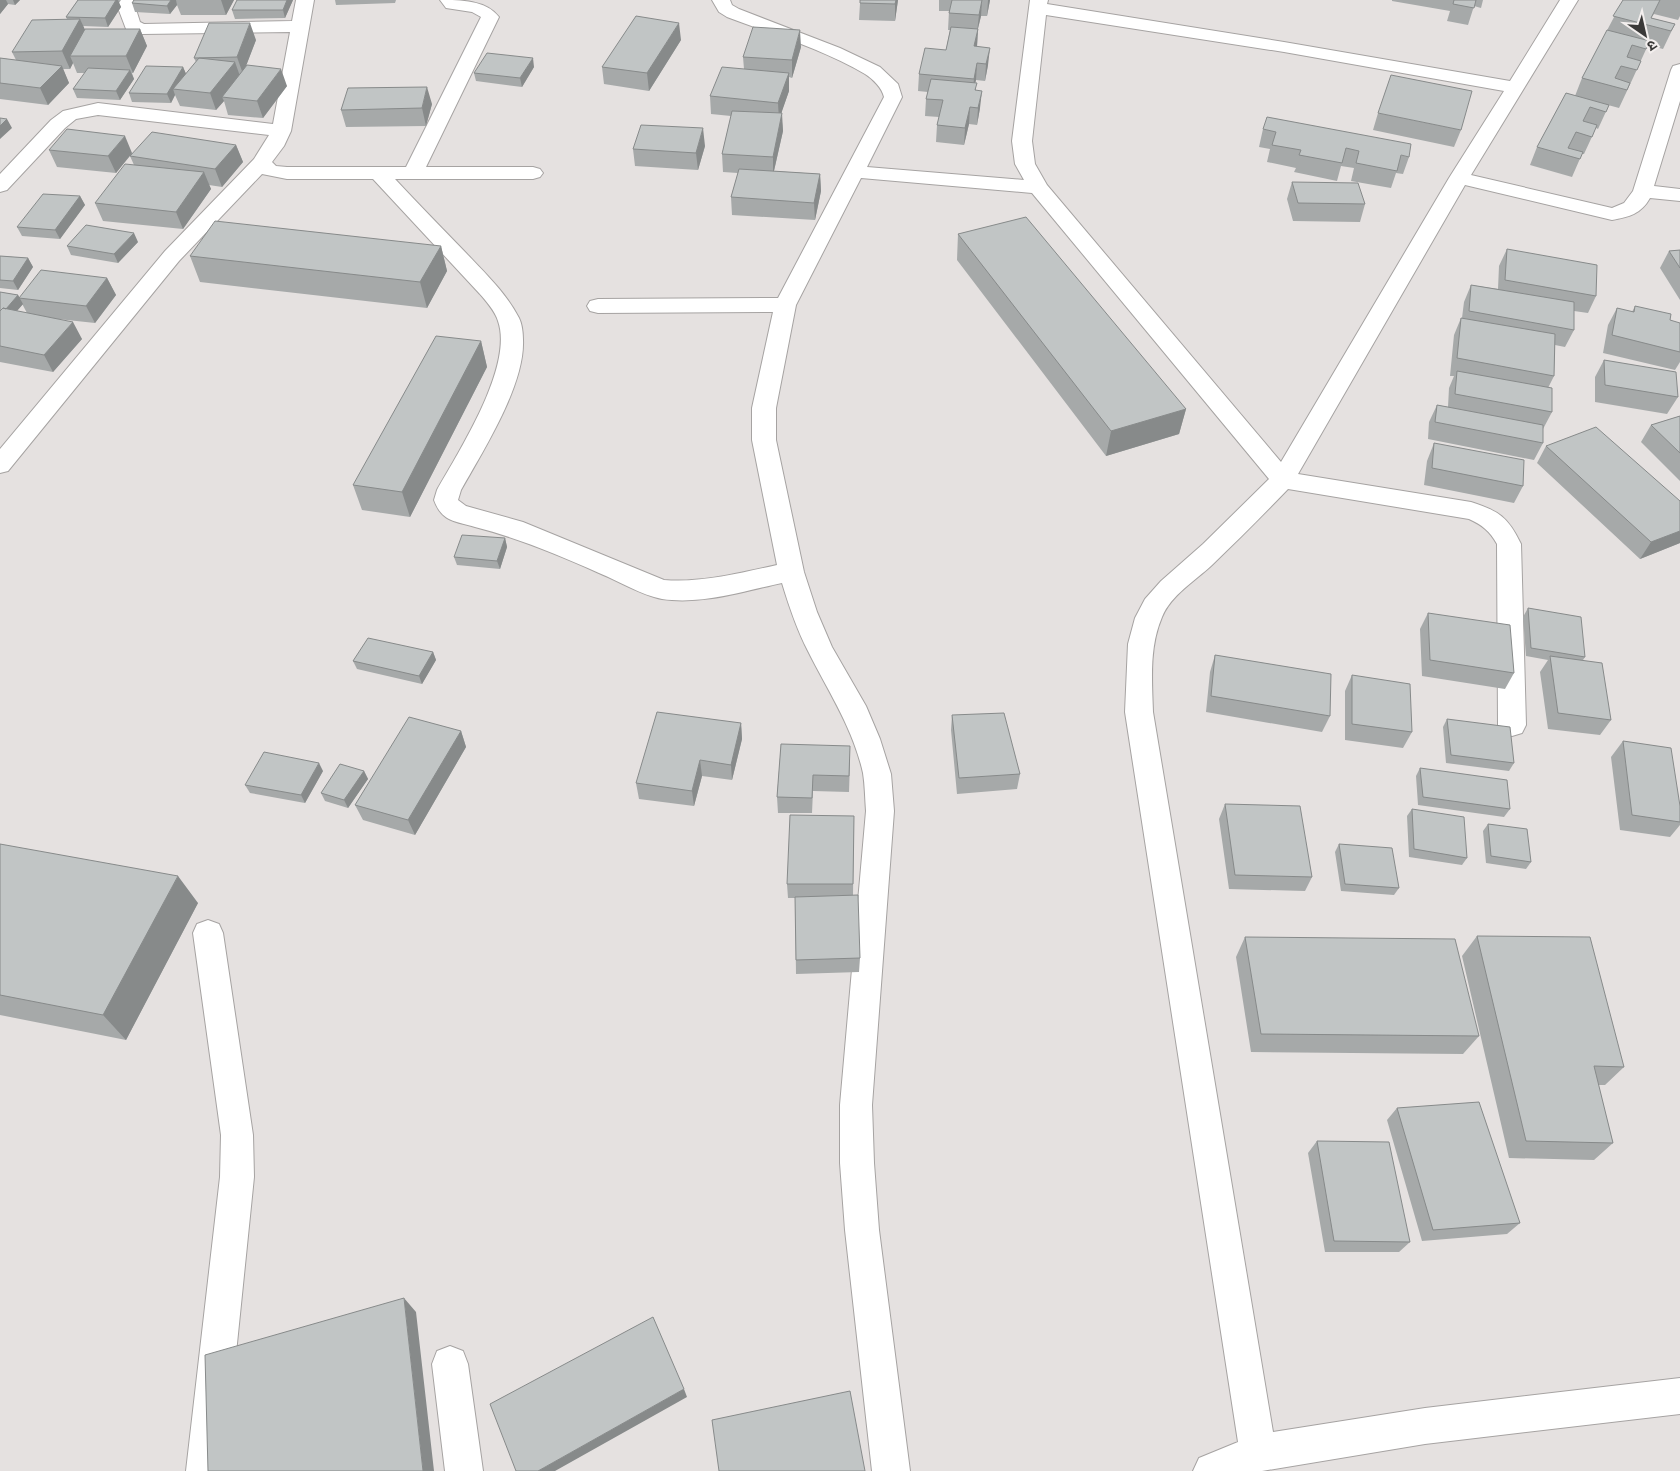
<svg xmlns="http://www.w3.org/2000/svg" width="1680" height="1471" viewBox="0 0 1680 1471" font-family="'Public Sans','Noto Sans Devanagari',sans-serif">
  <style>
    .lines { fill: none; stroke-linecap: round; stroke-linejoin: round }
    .minor-casing { stroke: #a6a3a2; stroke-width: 2 }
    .minor { fill: #fff; fill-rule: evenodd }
    .wall { fill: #a6a9a9 }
    .shaded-wall { fill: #878a8a }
    .building { fill: #c1c5c5; stroke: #878a8a }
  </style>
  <rect width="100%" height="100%" fill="#e5e1e0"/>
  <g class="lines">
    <defs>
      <path id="minor" d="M115 0H133L140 22 144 24 292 21 296 0H314L291 131 284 146 272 162 276 166 287 167H406L481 17 472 12 446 8 440 0C461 0 486 0 499 17L426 167H533L540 169 543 173 540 177 533 179H395C418 204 442 228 466 253 485 273 506 293 519 318 522 324 523 333 523 340 525 385 483 451 461 490L458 500 466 506 523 522 664 580C702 583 740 573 777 565L752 440V408L773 312 598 313 590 311 587 306 590 301 598 299 778 298 884 97C882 88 873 79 865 74 823 49 772 34 727 17L719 12 712 0H730L732 5 739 9 840 48 880 67 898 84 902 97 867 167 1024 180 1015 164 1012 141 1030 0H1048L1047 4 1284 42 1510 81 1560 0H1578L1471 175 1612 208 1624 203 1633 191 1671 70 1673 66 1680 64V101L1654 186 1680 189V201L1650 198C1641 214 1629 217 1612 220L1465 185 1298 474 1471 502C1499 511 1508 517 1521 544L1526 725 1522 733 1512 736 1502 733 1498 725 1497 544C1490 531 1482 525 1469 519L1288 489C1263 515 1238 540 1212 565 1195 581 1171 595 1162 617 1149 647 1152 681 1153 712L1273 1432 1425 1408 1680 1378V1414L1425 1444 1262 1471H1193L1199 1458 1238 1442 1125 712 1128 644 1135 618 1145 599 1161 581 1203 544 1269 479 1032 193 861 178 796 305 776 408V440L804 572 817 612 832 647 866 706 880 739 891 774 894 811 872 1105 874 1163 879 1230 910 1471H872L845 1230 840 1163V1105L866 811C865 799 865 785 863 773 853 728 828 691 808 651 797 630 789 606 782 583 744 591 702 605 662 599 641 595 619 581 599 573 559 555 518 538 475 527 455 521 442 522 434 500L437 490C459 451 514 366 498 321 495 311 486 301 479 293L373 179H287L262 174 179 261 8 471 0 473V449L165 251 254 159 269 135 98 115 76 119 65 128 7 190 0 192V174L51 120 63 111 98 103 273 124 290 32 142 34 126 29ZM1046 15 1284 52 1504 91 1449 178 1281 462 1047 185 1035 164 1032 141Z
        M208 920 219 924 223 933 253 1135 254 1177 224 1471H186L220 1177 221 1135 193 933 197 924Z
        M450 1346 463 1351 468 1364 483 1471H445L432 1364 437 1351Z"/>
    </defs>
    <!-- minor casing -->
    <use href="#minor" class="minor-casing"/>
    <!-- minor -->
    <use href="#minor" class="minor"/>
  </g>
  <!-- wall -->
  <path class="wall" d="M0 0H20L15 5 8 4 0 14Z
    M78 0H121L119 3 121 7 108 27 83 26 85 30 140 29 147 46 133 73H132L134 79 120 100 77 98 73 89 85 73H77L73 63 70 69H63L69 83 48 105 0 99V58L16 60 12 52 67 19 66 17Z
    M134 0H234L226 15H181L177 5 170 14 135 12 132 3Z
    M293 0 285 18 235 19 232 10Z
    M335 0H396L395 3 336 5Z
    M898 0 895 21 859 20 860 3Z
    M939 0H990L987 16H981L978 29 977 47 988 65 985 81 976 80 975 83 976 90 980 108 977 125 969 124 964 145 936 142 937 125 939 117 925 116 926 99 928 92 918 91 919 74 946 50 950 30H948L949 11H939Z
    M1392 0H1483L1481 8 1474 6 1468 25 1447 21 1450 11 1392 1Z
    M1623 0H1680V16L1678 20 1654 14 1651 18 1675 24 1663 49 1648 45 1633 78 1619 108 1575 96 1582 78Z
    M256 40 245 68 287 86 263 118 228 115 224 101 216 110 180 106 175 95 171 103 132 102 129 93 183 67 186 74 196 62 194 58Z
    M681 40 649 91 604 84 602 67Z
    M801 47 792 78 789 77V91L781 113 783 131 774 171 820 174 821 191 815 220 732 215 731 197 738 173 723 172 722 154 731 116 711 114 710 96 744 69 743 57Z
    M534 67 522 87 476 81 474 73Z
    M1566 93 1609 105 1598 129 1596 128 1584 154H1582L1572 177 1530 165 1537 147Z
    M432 104 426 126 346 127 341 110Z
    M1378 113 1461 130 1454 147 1373 130Z
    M1263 129 1409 157 1403 174 1396 173 1391 188 1351 181 1354 168 1341 166 1337 181 1294 172 1296 168 1267 162 1270 149 1259 147Z
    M236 145 243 162 222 187 209 185 211 189 183 229 103 221 95 203 134 165 130 156 116 173 57 167 49 150 132 153Z
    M705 146 698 170 635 166 633 149Z
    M1292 182 1365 204 1360 222 1293 221 1287 199Z
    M80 196 85 205 60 239 22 236 17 227Z
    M958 234 1186 409 1179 434 1106 456 957 260Z
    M138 242 118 263 71 255 67 246Z
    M441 246 447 271 427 308 200 282 190 256Z
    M1507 249 1596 296 1588 313 1574 311V330L1565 347 1555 345 1554 376 1548 388 1552 412 1543 429V443L1534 460 1428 439 1429 422 1437 405 1448 407 1449 388 1454 376H1450L1454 335 1461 318H1462L1464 302 1471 285 1498 289 1499 266Z
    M1680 250V300L1660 268 1669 251Z
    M0 256 28 258 33 267 18 290 0 288Z
    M107 278 116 295 95 323 58 319 82 339 53 372 0 362V292L18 295 23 304 17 311 27 313 19 298Z
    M1635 306 1680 352V362L1675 370 1603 353 1608 325 1617 308 1632 312Z
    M481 341 487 367 410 517 362 510 353 485Z
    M1604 360 1678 397 1667 414 1595 402V377Z
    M1680 416V481L1641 442 1651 425Z
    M1434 443 1523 486 1514 503 1424 485 1427 461Z
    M1546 446 1680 501V543L1640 559 1537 463Z
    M505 538 507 547 500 569 457 565 454 557Z
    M1528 608 1585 657 1583 660 1611 720 1600 735 1548 729 1540 672 1548 660 1526 656 1523 617Z
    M1428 613 1514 673 1505 689 1422 676 1420 629Z
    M433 652 436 660 422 684 357 669 353 661Z
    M1215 655 1330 716 1322 732 1206 712 1210 672Z
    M1352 675 1412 732 1403 748 1345 740V691Z
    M952 715 1020 774 1017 789 957 794 951 730Z
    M1447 719 1514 763 1509 771 1446 763 1443 727Z
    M741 723 742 739 732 780 702 776 694 806 639 799 636 783Z
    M461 731 466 747 415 835 363 820 355 805Z
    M1623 741 1680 806V825L1670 837 1620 830 1611 757Z
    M781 744 850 762 849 792 813 791 812 813H778L777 797Z
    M1420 768 1510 809 1504 817 1418 805 1416 776Z
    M323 771 305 803 250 793 245 785Z
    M364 771 368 779 348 808 325 801 321 793Z
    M1225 804 1312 877 1305 891 1229 889 1219 819Z
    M1412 809 1467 858 1462 865 1409 857 1407 816Z
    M854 816 853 895 860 958 859 972 796 974 795 898H788L787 884Z
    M1488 824 1531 862 1526 869 1486 863 1483 831Z
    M0 844 198 903 126 1040 0 1015Z
    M1339 844 1399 888 1394 895 1341 891 1335 852Z
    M1477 936 1624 1067 1605 1085H1598L1613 1143 1594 1160 1509 1158 1462 956Z
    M1245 937 1479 1036 1463 1054 1251 1052 1236 957Z
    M1397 1108 1520 1223 1507 1234 1422 1241 1387 1120Z
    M1317 1141 1410 1242 1399 1252H1325L1308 1153Z"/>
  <!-- shaded-wall -->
  <path class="shaded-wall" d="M0 0H6L8 4 0 14Z
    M13 0H20L15 5Z
    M116 0H118L121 7 108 27 105 18Z
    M171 0H176L177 5 170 14 167 6Z
    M221 0H234L226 15Z
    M287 0H293L285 18 283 10Z
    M896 0H898L895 21V4Z
    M982 0 981 16 977 32 979 15Z
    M988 0H990L987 16Z
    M80 19 88 36 70 56 73 63 70 69 62 51Z
    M250 23 256 40 243 74 237 57Z
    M679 23 681 40 649 91 647 73Z
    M140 29 147 46 133 73 126 56Z
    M978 29 977 46H974Z
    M800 30 801 47 792 78V60Z
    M990 48 988 65 985 81 986 64Z
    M533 58 534 67 522 87 520 78Z
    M235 62 241 79 222 97 224 101 216 110 210 93Z
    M977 63 976 80 972 96 974 79Z
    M62 66 69 83 48 105 40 88Z
    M183 67 187 76 173 89 175 95 171 103 167 94Z
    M281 69 287 86 263 118 257 101Z
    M130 70 134 79 120 100 116 91Z
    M789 73V91L779 120 778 103Z
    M427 87 432 104 426 126 422 108Z
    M982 91 980 108 977 125 978 108Z
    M970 107 969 124 964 145 965 128Z
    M782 113 783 131 773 175V157Z
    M7 119 12 128 0 139V126Z
    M703 128 705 146 698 170 696 153Z
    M125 136 132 153 116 173 108 156Z
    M236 145 243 162 222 187 215 169Z
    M204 172 211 189 183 229 176 212Z
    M820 174 821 191 815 220 814 203Z
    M80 196 85 205 60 239 55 230Z
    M134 233 138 242 118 263 114 254Z
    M441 246 447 271 427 308 420 282Z
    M28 258 33 267 18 290 13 281Z
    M107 278 116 295 95 323 86 306Z
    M18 295 23 304 8 321 3 312Z
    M73 322 82 339 53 372 44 355Z
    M481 341 487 367 410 517 402 492Z
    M1186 409 1179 434 1106 456 1111 431Z
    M1680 531V543L1640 559 1651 542Z
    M505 538 507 547 500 569 497 561Z
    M433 652 436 660 422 684 419 676Z
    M741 723 742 739 732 780 731 765Z
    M461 731 466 747 415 835 408 820Z
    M700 760 702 776 694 806 692 791Z
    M319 763 323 771 305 803 301 795Z
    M364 771 368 779 348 808 344 800Z
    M178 876 198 903 126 1040 103 1015Z
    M404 1298 416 1312 434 1471H423Z
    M684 1389 687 1397 555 1471H538Z"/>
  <!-- building -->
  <path class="building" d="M78 0H116L105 18 66 17Z
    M134 0H171L167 6 132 3Z
    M237 0H287L283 10H232Z
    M860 0H896L895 4 860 3Z
    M952 0H982L979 15 949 13Z
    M1454 0H1476L1474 8 1453 4Z
    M1623 0H1660L1651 18 1675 24 1671 31 1613 16Z
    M636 16 679 23 647 73 602 67Z
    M80 19 62 51 12 52 32 20Z
    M209 23H250L237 57 194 58Z
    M753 27 800 30 792 60 743 57Z
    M951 27 978 29 974 46 990 48 986 64 977 63 974 79 919 74 925 48 946 50Z
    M85 29H140L126 56H70Z
    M1607 30 1650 41 1646 49 1632 45 1627 57 1641 61 1637 70 1621 66 1615 78 1630 83 1627 90 1582 78Z
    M487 53 533 58 520 78 474 73Z
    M0 58 62 66 40 88 0 83Z
    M199 58 235 62 210 93 173 89Z
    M247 65 281 69 257 101 222 97Z
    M146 66 183 67 167 94 129 93Z
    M722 67 789 73 778 103 710 96Z
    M88 68 130 70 116 91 73 89Z
    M1391 75 1472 91 1461 130 1378 113Z
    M931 79 977 83 975 90 982 91 978 108 970 107 965 128 937 125 943 100 926 99Z
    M427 87 422 108 341 110 348 88Z
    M1566 93 1609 105 1606 112 1590 107 1583 121 1597 125 1592 137 1576 132 1568 148 1583 152 1580 159 1537 147Z
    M732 111 782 113 773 157 722 154Z
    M1267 117 1411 144 1409 157 1401 155 1397 171 1356 163 1359 151 1346 148 1342 163 1299 155 1301 150 1272 145 1276 132 1263 129Z
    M0 118 7 119 0 126Z
    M641 125 703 128 696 153 633 149Z
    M67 129 125 136 108 156 49 150Z
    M152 132 236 145 215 169 130 156Z
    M125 164 204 172 176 212 95 203Z
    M739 169 820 174 814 203 731 197Z
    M1292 182 1358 183 1365 204 1298 203Z
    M43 194 80 196 55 230 17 227Z
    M1026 217 1186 409 1111 431 958 234Z
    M215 221 441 246 420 282 190 256Z
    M86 225 134 233 114 254 67 246Z
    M1507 249 1597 265 1596 296 1505 280Z
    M1680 250V268L1669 251Z
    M0 256 28 258 13 281 0 280Z
    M41 270 107 278 86 306 19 298Z
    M1471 285 1574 302V330L1469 311Z
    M0 292 18 295 6 309 3 308 0 311Z
    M1635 306 1671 314 1670 320 1680 323V352L1612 335 1617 308 1634 312Z
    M3 308 73 322 44 355 0 346V311Z
    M1461 318 1555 334 1554 376 1457 358Z
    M436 336 481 341 402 492 353 485Z
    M1604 360 1676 372 1678 397 1605 385Z
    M1457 371 1552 388V412L1455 394Z
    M1437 405 1543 425V443L1435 422Z
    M1680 416V453L1651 425Z
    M1596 427 1680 501V531L1651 542 1546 446Z
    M1434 443 1524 460 1523 486 1432 468Z
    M462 535 505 538 497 561 454 557Z
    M1528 608 1581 617 1585 657 1531 648Z
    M1428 613 1510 625 1514 673 1430 660Z
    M368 638 433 652 419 676 353 661Z
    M1215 655 1331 674 1330 716 1211 696Z
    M1550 656 1602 663 1611 720 1558 713Z
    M1352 675 1410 684 1412 732 1352 724Z
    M657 712 741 723 731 765 700 760 692 791 636 783Z
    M1004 713 1020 774 959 778 952 715Z
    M409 717 461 731 408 820 355 805Z
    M1447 719 1510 727 1514 763 1451 755Z
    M1623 741 1671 748 1680 806V822L1632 815Z
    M781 744 850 746 849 776 813 775 812 798 777 797Z
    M264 752 319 763 301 795 245 785Z
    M340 764 364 771 344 800 321 793Z
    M1420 768 1507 780 1510 809 1423 797Z
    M1225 804 1300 806 1312 877 1235 875Z
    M1412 809 1464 817 1467 858 1414 849Z
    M790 815 854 816 853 884H787Z
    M1488 824 1527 829 1531 862 1491 856Z
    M0 844 178 876 103 1015 0 995Z
    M1339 844 1392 848 1399 888 1345 884Z
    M858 895 860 958 796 960 795 897Z
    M1477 936 1590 937 1624 1067 1594 1066 1613 1143 1526 1141Z
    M1245 937 1455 939 1479 1036 1261 1034Z
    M1479 1102 1520 1223 1433 1230 1397 1108Z
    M1317 1141 1389 1142 1410 1242 1334 1241Z
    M404 1298 423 1471H208L205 1355Z
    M653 1317 684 1389 538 1471H516L490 1404Z
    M850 1391 865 1471H719L712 1420Z"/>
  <!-- north arrow -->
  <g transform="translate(1645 35) rotate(146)" stroke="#f3efee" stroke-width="4" paint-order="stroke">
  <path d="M0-4L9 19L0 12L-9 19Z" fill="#3a3938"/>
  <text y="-8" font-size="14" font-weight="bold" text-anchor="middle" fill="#3a3938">उ</text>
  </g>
</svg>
